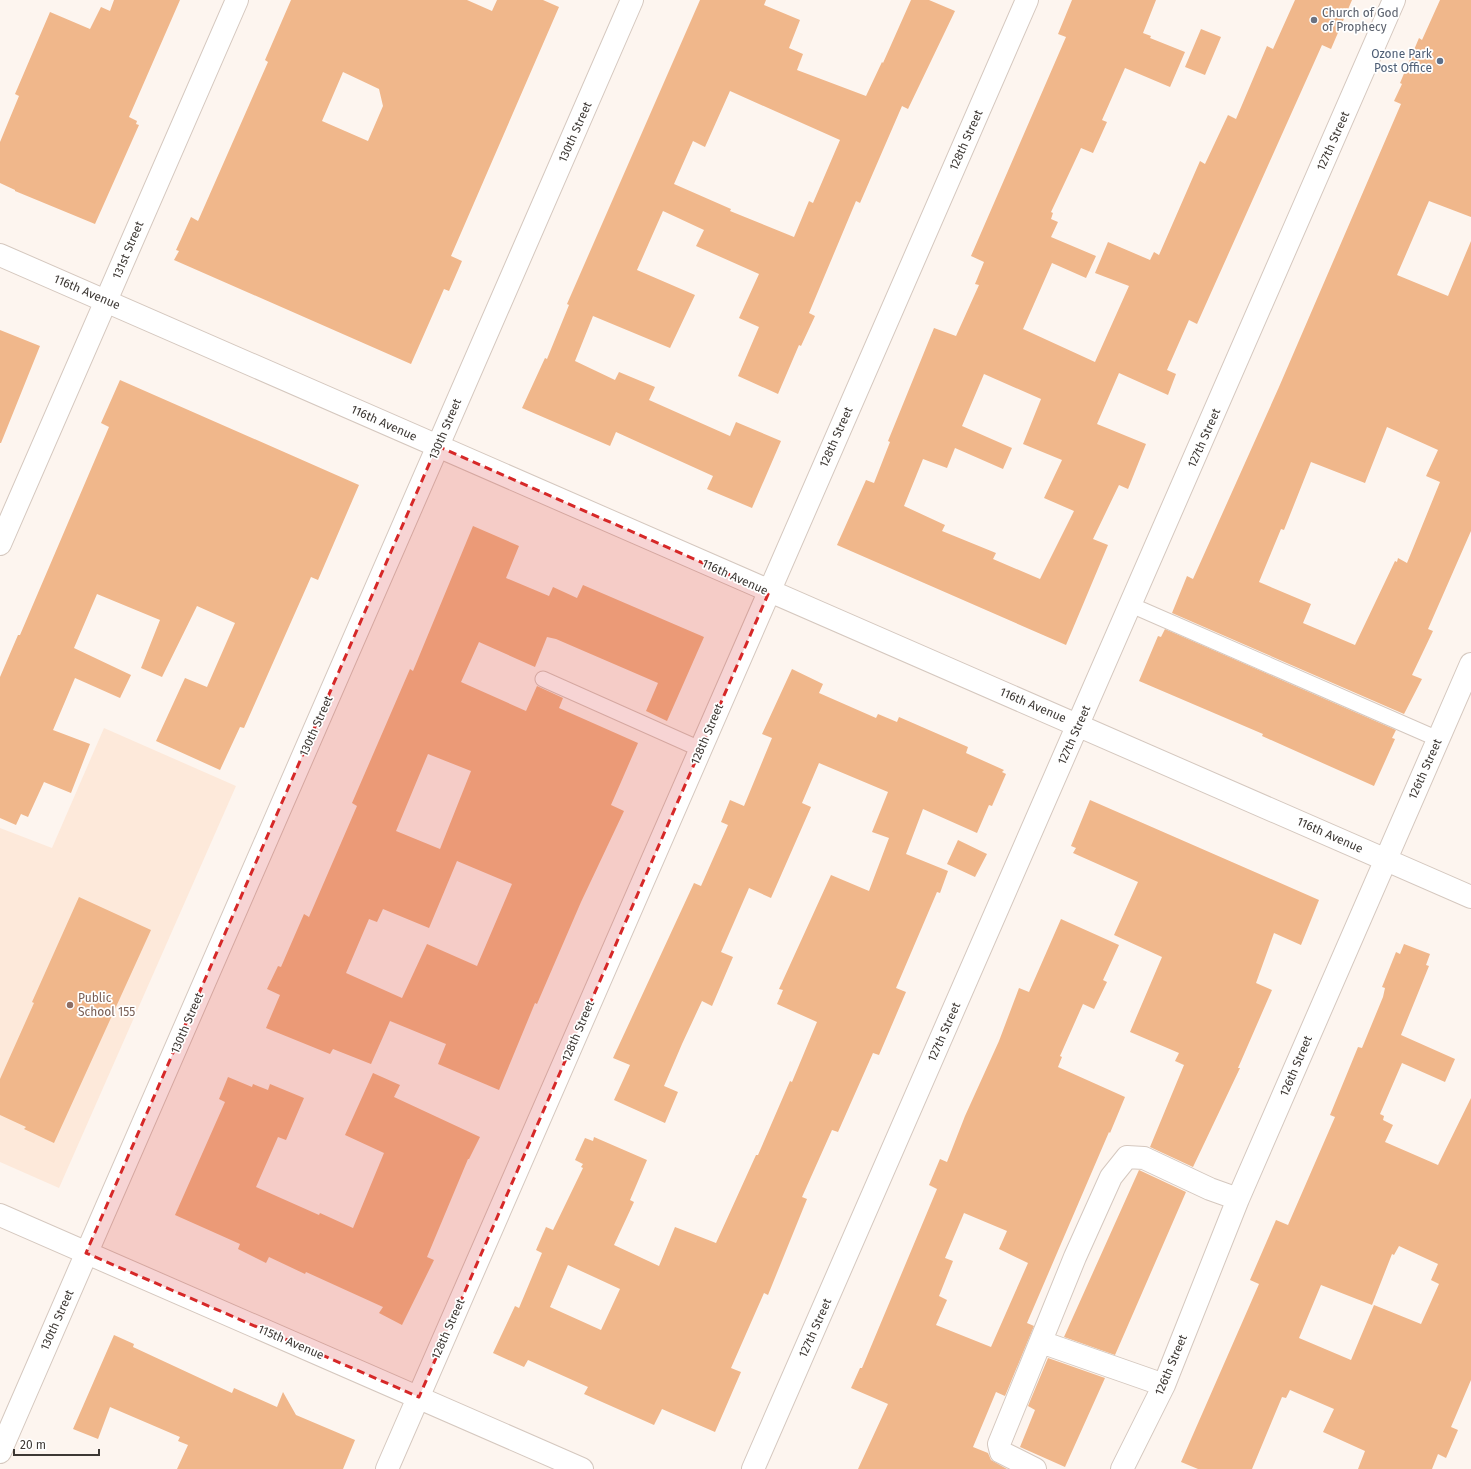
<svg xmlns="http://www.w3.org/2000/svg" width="1471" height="1469" viewBox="0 0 1471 1469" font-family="'Fira Sans',sans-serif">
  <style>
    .built { fill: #fde9da }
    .building { fill: #f0b78b; fill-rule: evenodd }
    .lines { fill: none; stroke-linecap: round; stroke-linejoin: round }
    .service-casing { stroke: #d5c8bf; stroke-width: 17 }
    .minor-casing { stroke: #d5c8bf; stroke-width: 24 }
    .tertiary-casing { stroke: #d5c8bf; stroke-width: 24 }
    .service { stroke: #fff; stroke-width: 15 }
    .minor { stroke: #fff; stroke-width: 22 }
    .tertiary { stroke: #fff; stroke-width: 22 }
    .marked { fill: #d62828; fill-opacity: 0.2; stroke: #d62828; stroke-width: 3; stroke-dasharray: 8 5; stroke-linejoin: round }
    .worship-dot { fill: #6b7280; stroke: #fff; stroke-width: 1.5 }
    .service-dot { fill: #5c6f8a; stroke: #fff; stroke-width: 1.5 }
    .education-dot { fill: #8d6e63; stroke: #fff; stroke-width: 1.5 }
    .labels { text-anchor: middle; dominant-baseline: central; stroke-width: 3.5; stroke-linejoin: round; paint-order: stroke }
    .worship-label { font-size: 12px; fill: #5b616d; stroke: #fff; text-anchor: start }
    .service-label { font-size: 12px; fill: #4e5e75; stroke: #fff; text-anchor: end }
    .street-label { font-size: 12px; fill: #3d3834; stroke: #fff }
    .education-label { font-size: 12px; fill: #785e54; stroke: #fff; text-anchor: start }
  </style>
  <rect width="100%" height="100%" fill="#fdf5ef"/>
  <!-- built -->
  <path class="built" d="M104 728 236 786 59 1188 0 1162V828L52 848Z"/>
  <!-- building -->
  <path class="building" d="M114 0H180L129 117 137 121 136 124 139 125 95 224 15 191V190L0 183V142L19 96 15 94 50 12 90 29 101 7 110 11Z
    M291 0H467L492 11 497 0H543L559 7 451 256 462 261 449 291 444 289 411 364 174 260 179 251 176 250 191 217 198 221 268 62 265 60ZM343 72 379 89 383 106 368 141 322 121Z
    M700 0H766L764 5 800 20 789 48 803 54 797 70 866 96 882 62 883 63 911 0H929L955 11 908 109 902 106 860 203 856 201 809 313 815 316 801 346 799 345 778 394 738 376 759 327 739 318 759 274 696 246 704 230 663 211 637 270 695 295 670 348 593 316 575 361 615 380 619 372 655 387 649 400 730 436 736 422 781 441 752 508 707 489 713 476 616 432 610 446 522 408 545 358 547 359 569 305 567 304ZM730 91 840 140 813 203 809 201 794 237 730 211 731 209 674 184 693 141 705 147Z
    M1072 0H1156L1143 33 1151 36 1150 38 1185 52 1170 87 1125 68 1102 120 1107 122 1093 153 1081 148 1051 212 1053 213 1051 219 1058 222 1051 237 1096 256 1086 278 1052 263 1023 329 1095 362 1129 286 1095 273 1108 242 1150 260 1154 252 1159 255 1200 161 1205 164 1228 115 1236 119 1267 46 1273 49 1295 0H1352L1331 49 1322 45 1197 324 1189 320 1167 370 1176 374 1168 395 1119 373 1097 424 1146 444 1128 489 1119 485 1093 539 1108 545 1066 645 837 545 866 480 874 483 890 442 888 441 934 328 956 336 979 285 975 284 984 262 971 256 1066 37 1058 34ZM984 374 1041 399 1023 444 1062 460 1044 498 1074 511 1040 579 993 559 996 553 942 531 945 525 904 506 923 459 947 468 955 448 1003 469 1012 448 962 426Z
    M1440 0H1471V217L1429 201 1397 275 1448 296 1471 241V531L1428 629 1433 631 1412 675 1422 679 1404 714 1172 613 1187 576 1193 579 1279 387 1401 104 1394 101 1402 84 1400 83 1419 38 1422 40ZM1387 427 1438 450 1426 476 1440 482 1407 563 1398 558 1397 562 1395 561 1355 645 1303 623 1311 604 1259 582 1281 529 1284 530 1311 462 1365 483Z
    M1201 29 1221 37 1205 75 1185 67Z
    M0 330 40 346 1 443H0Z
    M120 380 359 485 318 580 311 577 244 728 240 727 220 770 156 741 185 678 207 687 235 623 197 606 162 677 141 668 160 620 97 594 74 648 131 675 120 698 75 678 53 730 90 744 71 793 44 782 28 817 21 814 16 825 0 818V677L18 635H20L109 427 101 423Z
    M473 526 519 546 506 578 549 596 553 587 577 598 583 585 704 637 667 721 646 711 658 683 556 639 547 637 535 667 479 642 461 682 526 711 537 686 563 698 559 708 638 743 611 805 624 811 581 902 537 1004 535 1003 499 1090 438 1064 446 1044 390 1021 371 1064 333 1049 330 1054 266 1028 280 995 267 989 278 966 281 967 304 914 309 917 357 806 352 803 410 669 413 671ZM428 754 471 771 440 849 396 831ZM457 861 512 884 477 966 427 944 402 998 346 973 369 919 377 922 383 909 429 928Z
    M1165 629 1396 730 1392 738 1395 739 1374 786 1262 736 1263 734 1139 681 1158 636 1161 637Z
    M792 669 823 684 819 693 876 718 878 714 897 722 899 717 968 747 966 753 1004 770 1002 772 1006 774 992 806 989 805 977 833 923 809 906 854 948 871 940 893 937 892 896 988 906 992 879 1055 873 1053 838 1132 832 1130 802 1197 807 1199 768 1295 764 1293 731 1368 741 1372 715 1432 662 1409 654 1425 584 1394 588 1387 528 1360 524 1367 493 1353 515 1306 519 1308 542 1253 536 1250 546 1227 553 1230 583 1168 581 1167 583 1164 575 1160 585 1138 593 1141 594 1137 647 1160 630 1200 634 1202 614 1245 659 1266 675 1227 716 1243 756 1155H758L790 1081 792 1082 817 1022 777 1004 783 990 779 989 831 875 869 891 889 838 872 832 888 792 819 763 802 803 811 807 771 898 749 888 721 952 733 957 712 1006 702 1001 682 1044 664 1086 678 1092 665 1123 614 1100 630 1065 613 1058 694 883 701 886 728 825 721 822 730 800 744 806 772 738 762 734ZM568 1265 620 1289 601 1330 550 1307Z
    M1090 800 1319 900 1301 945 1274 933 1256 983 1272 990 1238 1068H1240L1193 1167 1150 1147 1184 1065 1175 1061 1179 1053 1130 1032 1162 957 1114 935 1138 882 1073 853 1076 848 1071 846Z
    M958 840 987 854 975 877 947 864Z
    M79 897 151 930 54 1143 24 1129 26 1127 0 1115V1079L34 1003 32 1002Z
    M1061 919 1119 945 1103 980 1107 982 1094 1009 1083 1004 1060 1056 1062 1057 1058 1067 1125 1097 1110 1133 1109 1132 1027 1323 1034 1326 1005 1396 996 1392 973 1447 988 1453 991 1460 1007 1469H858L888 1404 851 1388 860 1368H862L937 1189 929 1185 940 1159 947 1162 965 1116 999 1041 1019 988 1029 992ZM964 1213 1007 1231 999 1249 1028 1263 991 1347 936 1325 947 1300 939 1296 953 1261 945 1258Z
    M1404 944 1430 954 1426 965 1429 966 1401 1035 1455 1059 1445 1082 1402 1063 1380 1114 1384 1116 1383 1120 1393 1125 1385 1142 1438 1165 1471 1098V1380L1451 1427 1458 1430 1446 1458 1438 1454 1432 1469H1358L1365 1451 1323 1432 1334 1409 1290 1390 1286 1398 1282 1397 1252 1469H1198L1181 1462 1259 1284 1250 1280 1276 1220 1288 1225 1335 1117 1330 1115 1358 1047 1362 1048 1383 997 1385 988 1382 987 1396 952 1400 954ZM1399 1246 1438 1264 1431 1280 1439 1284 1421 1324 1374 1305 1351 1360 1299 1338 1321 1285 1372 1305 1392 1254 1394 1255Z
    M373 1073 400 1085 394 1097 480 1137 469 1159H468L427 1257 434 1260 402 1325 379 1313 383 1307 306 1272 305 1274 269 1257 266 1263 238 1249 240 1244 175 1215 225 1102 219 1099 228 1077 252 1087 253 1084 268 1090 270 1084 304 1098 286 1140 278 1137 256 1187 319 1215 320 1213 353 1228 384 1153 345 1135Z
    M1139 1170 1186 1192 1115 1355 1064 1337Z
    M114 1335 134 1344 133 1347 232 1393 234 1388 277 1407 283 1392 296 1415 355 1440 343 1469H177L188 1445 178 1441 180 1437 110 1407 98 1439 73 1429Z
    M1048 1358 1105 1378 1065 1467 1020 1447 1035 1410 1028 1406Z"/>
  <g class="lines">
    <defs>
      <path id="service" d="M1131 605 1438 739
        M543 679 700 749"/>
      <path id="minor" d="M0 255 1471 897
        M0 544 237 0
        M0 1215 582 1469
        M1041 1342 1164 1385
        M387 1469 1027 0
        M753 1469 1394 0
        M1035 1469 1001 1452 999 1444 1075 1257 1111 1177 1127 1157 1144 1158 1210 1189 1238 1199
        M1122 1469 1164 1385 1238 1199 1471 664"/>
      <path id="tertiary" d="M0 1452 632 0"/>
    </defs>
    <!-- service casing -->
    <use href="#service" class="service-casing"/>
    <!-- minor casing -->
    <use href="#minor" class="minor-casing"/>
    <!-- tertiary casing -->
    <use href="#tertiary" class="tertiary-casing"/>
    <!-- service -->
    <use href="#service" class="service"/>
    <!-- minor -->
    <use href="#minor" class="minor"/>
    <!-- tertiary -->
    <use href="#tertiary" class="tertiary"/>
  </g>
  <!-- marked area -->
  <path class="marked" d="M437 446 769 592 419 1397 86 1253Z"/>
  <!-- markers -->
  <circle class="worship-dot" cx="1314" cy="20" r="4"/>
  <circle class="service-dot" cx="1440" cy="61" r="4"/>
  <circle class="education-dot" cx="70" cy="1005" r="4"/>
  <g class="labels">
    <!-- worship labels -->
    <g class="worship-label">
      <text x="1322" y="13">Church of God<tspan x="1322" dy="14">of Prophecy</tspan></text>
    </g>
    <!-- service labels -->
    <g class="service-label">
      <text x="1432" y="54">Ozone Park<tspan x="1432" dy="14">Post Office</tspan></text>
    </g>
    <!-- street labels -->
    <g class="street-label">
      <text transform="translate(575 132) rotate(-66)">130th Street</text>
      <text transform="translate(966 140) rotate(-66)">128th Street</text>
      <text transform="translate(1333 141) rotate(-66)">127th Street</text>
      <text transform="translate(128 250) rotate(-67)">131st Street</text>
      <text transform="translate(87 292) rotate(23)">116th Avenue</text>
      <text transform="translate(384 423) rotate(24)">116th Avenue</text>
      <text transform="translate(445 429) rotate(-67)">130th Street</text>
      <text transform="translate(836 437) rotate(-66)">128th Street</text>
      <text transform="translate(1204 438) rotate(-66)">127th Street</text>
      <text transform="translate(735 577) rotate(24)">116th Avenue</text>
      <text transform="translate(1033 705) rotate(23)">116th Avenue</text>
      <text transform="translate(316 726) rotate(-66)">130th Street</text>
      <text transform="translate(707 734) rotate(-67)">128th Street</text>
      <text transform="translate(1074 735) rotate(-66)">127th Street</text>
      <text transform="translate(1425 769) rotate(-66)">126th Street</text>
      <text transform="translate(1330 835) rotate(24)">116th Avenue</text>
      <text transform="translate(187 1023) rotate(-67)">130th Street</text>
      <text transform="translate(578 1031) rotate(-67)">128th Street</text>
      <text transform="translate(944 1032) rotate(-66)">127th Street</text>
      <text transform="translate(1296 1066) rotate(-67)">126th Street</text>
      <text transform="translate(57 1320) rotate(-66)">130th Street</text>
      <text transform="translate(815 1328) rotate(-66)">127th Street</text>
      <text transform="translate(448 1329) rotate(-66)">128th Street</text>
      <text transform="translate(291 1342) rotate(23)">115th Avenue</text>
      <text transform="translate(1171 1365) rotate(-67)">126th Street</text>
    </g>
    <!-- education labels -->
    <g class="education-label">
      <text x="78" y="998">Public<tspan x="78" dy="14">School 155</tspan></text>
    </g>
  </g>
  <!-- scale -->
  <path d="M14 1449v6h85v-6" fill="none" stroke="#3d3834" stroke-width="2"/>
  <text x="20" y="1449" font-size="12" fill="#3d3834" stroke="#ffffff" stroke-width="3" paint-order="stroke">20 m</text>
</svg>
